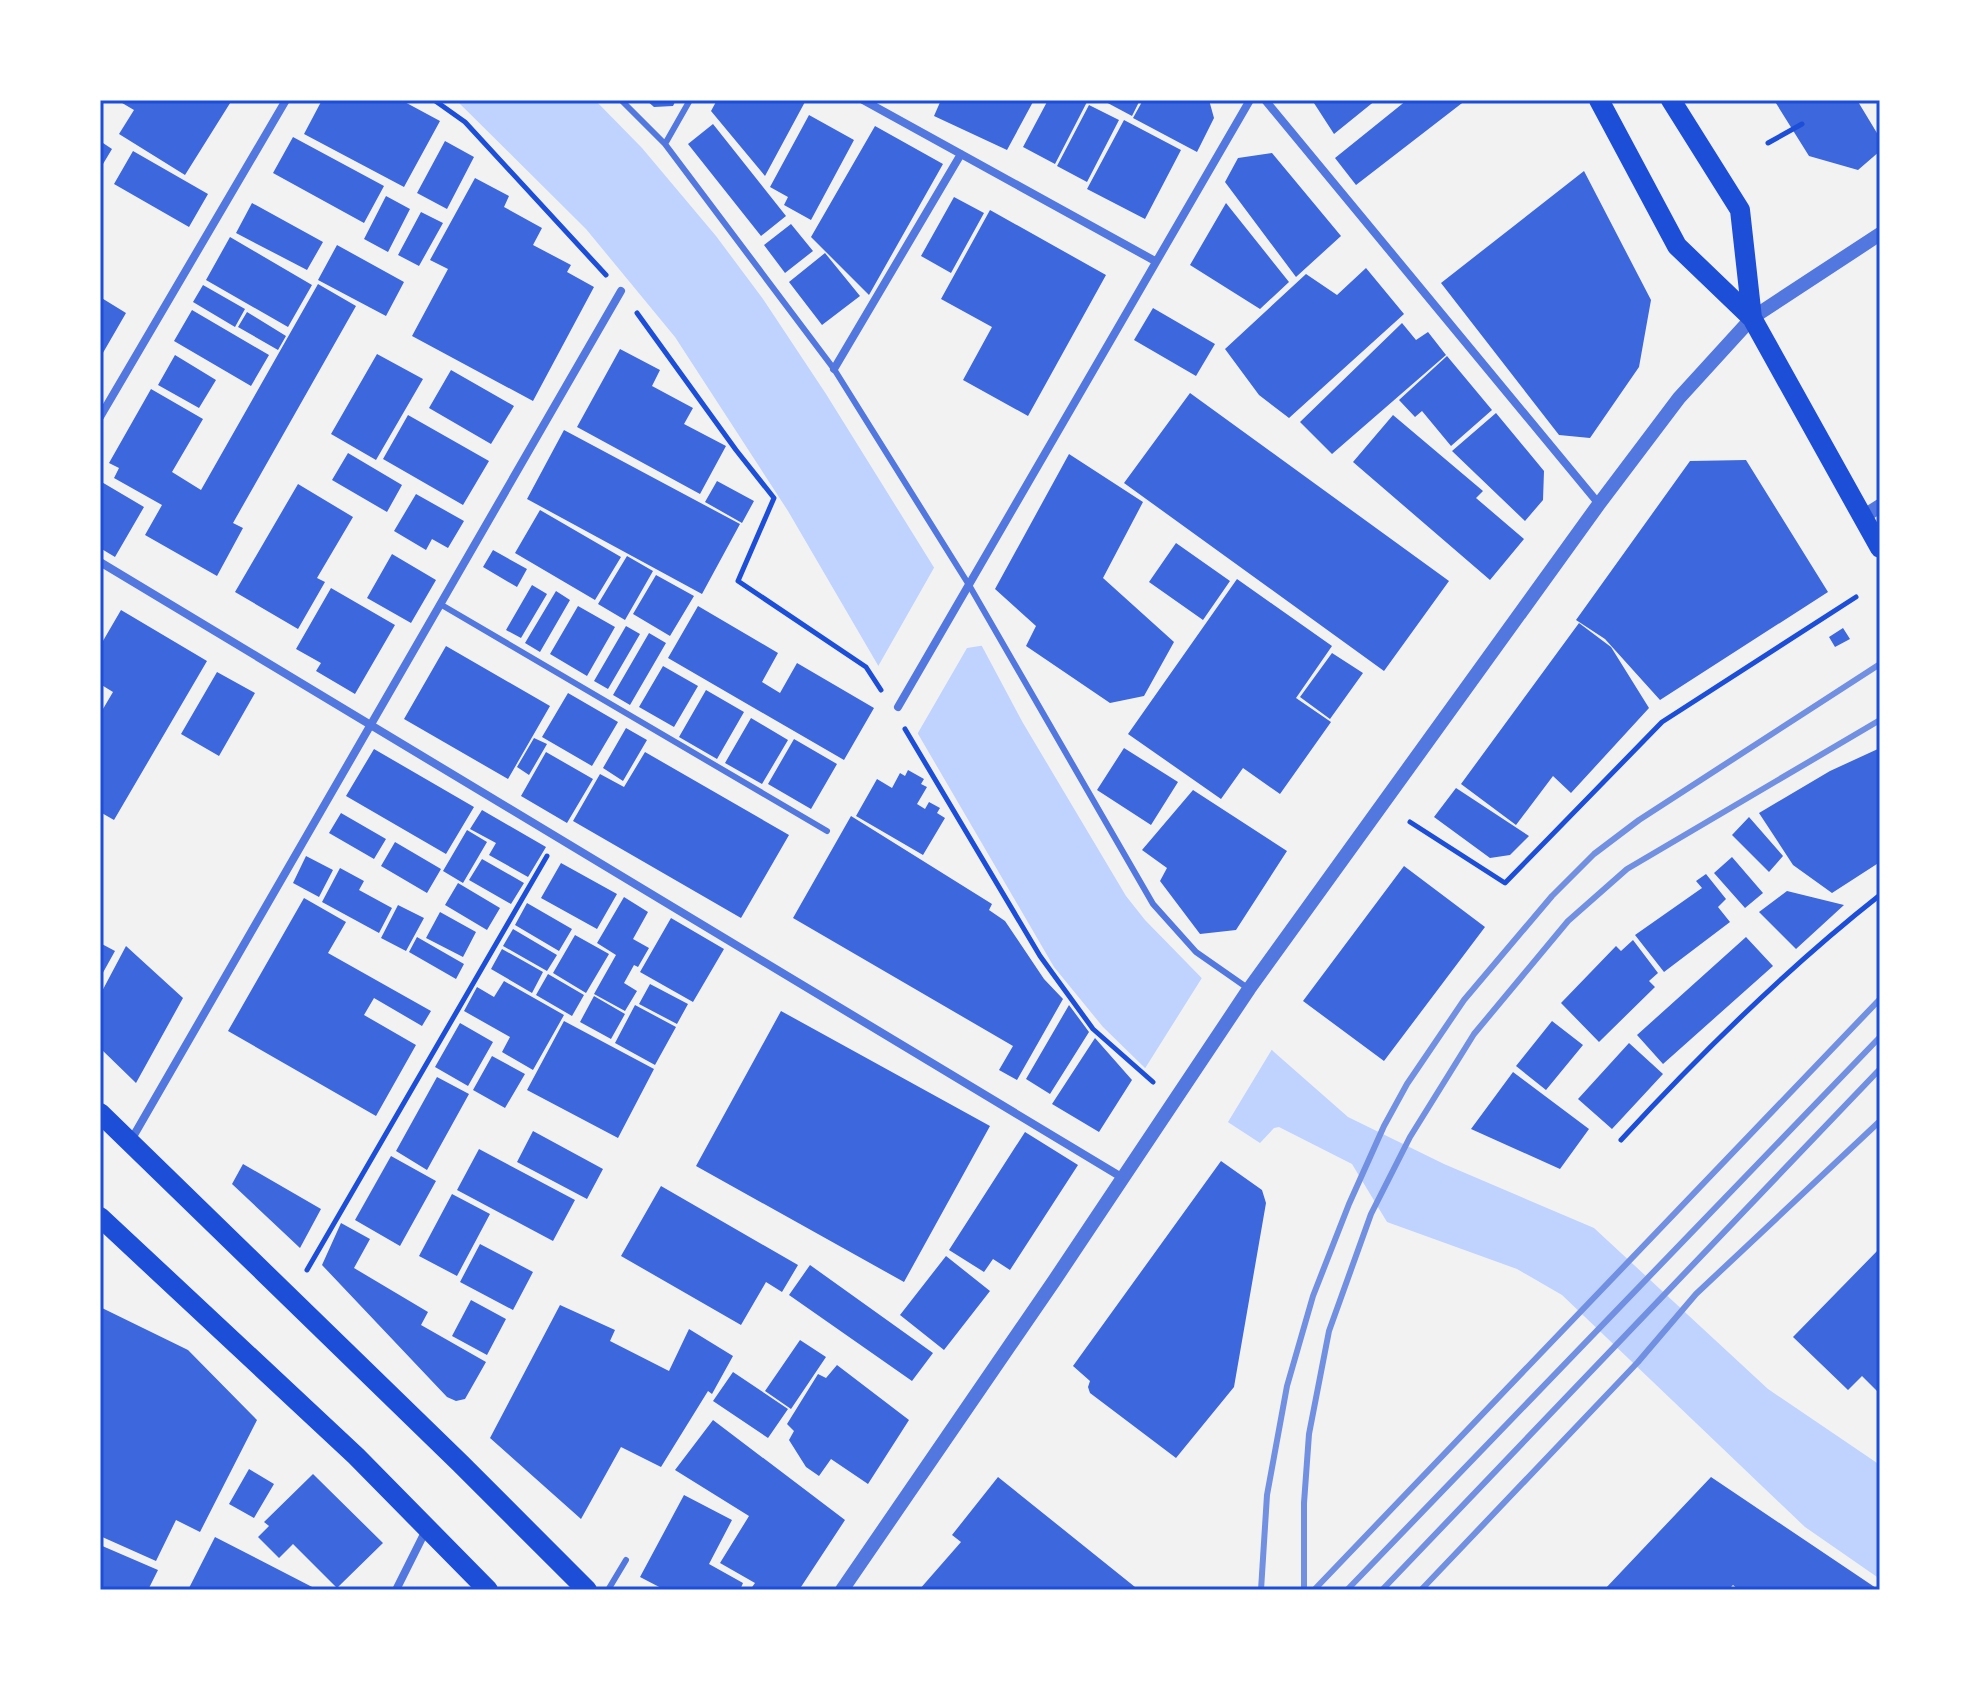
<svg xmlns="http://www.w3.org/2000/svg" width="1980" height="1690" viewBox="0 0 1980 1690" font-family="'Source Sans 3',sans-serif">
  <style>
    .water { fill: #bfd3fe }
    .pier { fill: #f2f2f2 }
    .building { fill: #3d67dc }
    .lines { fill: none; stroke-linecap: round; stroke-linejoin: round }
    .path { stroke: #1d4ed8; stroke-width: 5 }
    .service { stroke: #5277de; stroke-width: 6 }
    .minor { stroke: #5277de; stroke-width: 8 }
    .tertiary { stroke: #5277de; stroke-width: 14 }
    .primary { stroke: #1d4ed8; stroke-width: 20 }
    .rail { stroke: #7290e2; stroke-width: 6 }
    .neatline { fill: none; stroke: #1d4ed8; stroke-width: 3 }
  </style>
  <rect width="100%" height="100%" fill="#f2f2f2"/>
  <!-- water -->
  <path class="water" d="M456 100H595L642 148 716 236 763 299 826 394 976 635 1023 723 1126 896 1145 920 1274 1052 1348 1117 1444 1164 1594 1228 1768 1389 1880 1465V1579L1805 1527 1562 1295 1517 1269 1387 1222 1352 1164 1279 1127 1274 1128 1260 1143 1145 1068 1103 1027 1054 967 788 511 675 337 586 229Z"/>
  <!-- pier -->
  <path class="pier" d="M935 566 986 645 967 648 915 738 876 670Z
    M1205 973 1274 1046 1225 1127 1144 1070Z"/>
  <!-- building -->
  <path class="building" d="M117 100H232L185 175 119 134 134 110Z
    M322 100H401L440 121 404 187 304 134Z
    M646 100H676L673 106 654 107Z
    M717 100H806L765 176 711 111Z
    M941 100H1034L1007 150 934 116Z
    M1048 100H1088L1055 164 1023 147Z
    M1102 100H1140L1132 116Z
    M1143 100H1209L1214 118 1197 152 1133 118Z
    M1312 100H1376L1334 134Z
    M1407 100H1466L1356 185 1335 158Z
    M1774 100H1857L1880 138V151L1858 170 1809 156Z
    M1089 105 1119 120 1087 182 1057 166Z
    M809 115 854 140 811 220 784 205 788 197 770 187Z
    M1124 120 1181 150 1145 219 1087 189Z
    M713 124 786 216 761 236 688 144Z
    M875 126 943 164 869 295 811 237Z
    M293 137 384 186 364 223 273 173Z
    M100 141 112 149 100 169Z
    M445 141 474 157 447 209 417 193Z
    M133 151 208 194 189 227 114 184Z
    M1272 153 1341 236 1296 277 1225 182 1238 158Z
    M1584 171 1651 300 1639 367 1590 438 1559 435 1441 283Z
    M475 178 509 196 504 207 542 228 533 245 571 265 567 272 594 287 533 401 412 336 448 269 430 260Z
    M386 196 410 209 388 252 364 239Z
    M954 197 984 213 951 273 921 256Z
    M252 203 323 242 307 270 236 233Z
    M1226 203 1289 282 1260 309 1190 265Z
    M990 210 1106 275 1028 416 963 380 992 327 941 299Z
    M421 212 443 223 419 266 398 255Z
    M791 224 813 251 785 273 764 245Z
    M230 237 312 285 288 327 206 280Z
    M337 245 404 282 386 316 318 280Z
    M825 253 860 296 822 325 789 282Z
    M1366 268 1404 314 1289 418 1259 395 1225 349 1306 274 1337 295Z
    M318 284 356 306 233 523 243 528 217 576 145 535 162 505 114 478 119 468 109 463 151 389 203 419 172 472 201 490Z
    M203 285 245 309 235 327 193 302Z
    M100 297 126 313 100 358Z
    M1153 308 1215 344 1196 376 1134 340Z
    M192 310 269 355 251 386 174 341Z
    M247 312 286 336 278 350 238 327Z
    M1402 323 1416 340 1428 332 1446 355 1332 454 1300 422Z
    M620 349 660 370 652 386 693 408 684 424 726 446 700 494 577 427Z
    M377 354 423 379 376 460 331 434Z
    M175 355 216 380 199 408 158 385Z
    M1447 356 1492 410 1451 446 1422 411 1415 417 1399 400Z
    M451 370 514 406 491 444 429 408Z
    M1190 393 1449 581 1384 671 1124 483Z
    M1496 413 1544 471 1543 500 1525 521 1452 451Z
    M408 415 489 461 463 505 383 459Z
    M1393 415 1483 491 1476 498 1524 539 1490 580 1353 462Z
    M564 430 740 524 702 594 527 499Z
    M348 453 402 485 387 512 332 480Z
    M1069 454 1143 502 1103 578 1174 642 1144 696 1110 703 1026 646 1036 626 995 589Z
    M1746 460 1828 592 1660 700 1605 639 1576 620 1690 461Z
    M100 481 144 507 115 557 100 548Z
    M717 481 754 501 742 523 705 502Z
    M298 484 353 517 317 578 325 582 298 629 235 592Z
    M416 494 464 521 448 548 432 539 426 550 394 531Z
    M540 510 621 557 595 600 515 553Z
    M1176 543 1230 581 1203 620 1149 582Z
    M493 550 527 569 517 587 483 567Z
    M392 554 436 580 411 623 367 598Z
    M627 556 653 571 625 620 598 604Z
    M656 575 694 596 670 636 633 614Z
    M1237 579 1332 646 1296 698 1331 722 1280 794 1243 768 1221 799 1128 734Z
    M532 585 547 594 521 638 506 630Z
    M331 588 395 625 355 694 316 671 321 663 296 649Z
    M556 591 570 600 540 652 525 643Z
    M578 606 615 627 587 676 550 654Z
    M698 606 778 653 762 682 780 693 797 663 874 708 844 760 668 658Z
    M121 610 207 661 114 820 100 812V714L113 692 100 684V646Z
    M1579 623 1611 647 1649 708 1571 793 1553 776 1516 825 1461 784Z
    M626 626 640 634 608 689 594 681Z
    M1843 628 1850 639 1835 647 1829 637Z
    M649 633 666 643 630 705 613 695Z
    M446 646 550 706 508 779 404 719Z
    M1332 653 1363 673 1330 719 1300 697Z
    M663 666 698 686 674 727 639 707Z
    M217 672 255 693 219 756 181 734Z
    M706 690 744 712 717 759 679 737Z
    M568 693 618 722 592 766 542 737Z
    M751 718 788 740 762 784 725 763Z
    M626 728 647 740 623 781 603 768Z
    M534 738 547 744 529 775 517 767Z
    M794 739 837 764 811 809 768 784Z
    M1124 748 1178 782 1151 825 1097 790Z
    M1880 748V862L1832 893 1793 865 1759 813 1830 771Z
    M374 749 474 807 446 854 346 796Z
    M546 752 593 779 567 823 521 796Z
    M645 752 789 835 741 918 573 821 600 774 624 787Z
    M908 770 924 779 921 784 927 787 917 804 925 809 929 802 940 808 937 813 945 818 923 855 856 816 877 779 892 788 900 773 905 776Z
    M1456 788 1529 836 1510 855 1490 858 1434 817Z
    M1193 790 1287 851 1236 930 1200 934 1160 881 1167 868 1142 850Z
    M482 810 546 847 528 877 489 855 496 843 470 829Z
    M341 813 386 839 374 859 329 833Z
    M851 816 992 904 989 910 1005 921 1044 979 1063 999 1017 1080 999 1070 1013 1046 793 918Z
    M1749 817 1783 856 1769 872 1732 835Z
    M467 830 487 842 463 883 443 871Z
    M395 842 441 869 427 893 381 866Z
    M306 856 333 870 319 897 293 883Z
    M1732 857 1763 893 1745 908 1714 873Z
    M482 859 524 883 511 904 469 880Z
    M561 863 617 894 597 929 541 898Z
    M1404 866 1485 927 1384 1061 1303 1001Z
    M340 868 364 881 359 890 392 908 379 933 322 902Z
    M1706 874 1726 899 1718 907 1730 922 1664 972 1635 935 1702 888 1696 881Z
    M458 883 500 908 487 930 445 905Z
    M1787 891 1844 905 1796 949 1759 912Z
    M624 897 648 912 633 939 649 948 638 967 634 965 624 983 637 991 625 1011 594 994 616 955 597 943Z
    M304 898 346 922 328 953 431 1011 422 1026 374 998 364 1015 416 1045 376 1116 228 1031Z
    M527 903 572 929 559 951 515 925Z
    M398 905 424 918 406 951 381 938Z
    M440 912 476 932 463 957 426 938Z
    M671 918 724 949 693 1002 640 972Z
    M513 929 557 955 547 971 503 946Z
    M575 935 609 954 586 993 553 973Z
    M417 937 464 964 456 979 409 952Z
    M1746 937 1773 966 1663 1064 1637 1035Z
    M1633 940 1658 973 1649 981 1655 987 1599 1042 1561 1003 1616 946 1621 951Z
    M100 943 115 951 100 978Z
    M126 946 183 998 136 1083 100 1048V995Z
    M502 949 543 972 532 993 491 969Z
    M548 974 584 995 572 1016 536 995Z
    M504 981 564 1015 533 1070 502 1052 510 1037 464 1011 477 987 494 997Z
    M650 984 688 1004 677 1024 639 1004Z
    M594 996 625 1014 611 1039 580 1022Z
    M635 1005 676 1027 655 1065 615 1043Z
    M1069 1005 1089 1032 1050 1094 1026 1079Z
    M781 1011 990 1126 904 1282 696 1166Z
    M564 1021 654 1069 618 1138 527 1090Z
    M1552 1021 1583 1045 1546 1090 1516 1066Z
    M460 1023 493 1042 468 1086 435 1067Z
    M1095 1038 1132 1080 1099 1132 1052 1104Z
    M1629 1043 1663 1074 1612 1129 1578 1099Z
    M492 1056 525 1074 505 1108 473 1090Z
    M1513 1072 1589 1129 1560 1169 1471 1129Z
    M437 1077 469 1094 427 1170 396 1151Z
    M533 1131 603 1169 587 1199 517 1162Z
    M1025 1132 1078 1165 1010 1270 993 1259 984 1272 949 1250Z
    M479 1149 575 1200 553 1241 457 1190Z
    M391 1156 436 1181 400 1246 355 1220Z
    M1221 1161 1262 1190 1266 1203 1234 1387 1176 1458 1090 1393 1088 1387 1090 1381 1073 1366Z
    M243 1164 321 1209 300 1248 232 1184Z
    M661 1186 798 1265 782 1292 766 1282 741 1325 621 1256Z
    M452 1194 490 1214 457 1276 419 1256Z
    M341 1223 370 1239 354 1268 428 1312 421 1325 486 1362 465 1399 456 1401 447 1397 322 1265Z
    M480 1244 533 1272 513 1310 460 1282Z
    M1880 1248V1394L1862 1376 1848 1390 1793 1337Z
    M946 1256 990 1291 944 1350 900 1315Z
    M810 1265 933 1353 912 1381 789 1295Z
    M471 1300 506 1319 487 1355 452 1336Z
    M560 1305 615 1330 610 1341 669 1371 689 1329 733 1356 712 1394 708 1391 661 1467 621 1447 581 1519 490 1438Z
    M100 1307 188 1350 257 1420 200 1532 176 1520 156 1561 100 1536Z
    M800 1340 826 1357 791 1409 765 1391Z
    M837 1365 909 1420 868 1484 831 1459 819 1476 806 1467 789 1440 794 1431 787 1424 818 1374 826 1378Z
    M733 1372 788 1409 768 1438 713 1401Z
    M713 1420 845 1520 799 1590H750L755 1583 720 1563 749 1516 675 1470Z
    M249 1469 274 1484 254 1518 229 1504Z
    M313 1474 383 1543 337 1588 293 1544 279 1558 258 1537 269 1526 264 1522Z
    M998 1477 1135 1587 1133 1590H919L961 1542 952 1535Z
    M1711 1477 1879 1590H1739L1733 1585 1728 1590H1604Z
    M684 1495 732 1520 709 1564 743 1583 740 1590H665L640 1577Z
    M215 1537 318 1590H188Z
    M100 1545 158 1570 148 1590H100Z"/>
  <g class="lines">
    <!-- path -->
    <path class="path" d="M434 100 465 122 606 275
      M1768 143 1802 124
      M637 313 736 450 774 498 738 581 866 667 881 690
      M905 729 1040 956 1093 1029 1153 1082
      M1410 822 1505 883 1662 722 1856 597
      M1621 1140C1702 1052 1786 969 1880 895
      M307 1270 547 856"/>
    <!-- service -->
    <path class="service" d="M621 100 665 144 834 369 969 585 1153 904 1196 952 1249 989
      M665 144 690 100
      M440 604 827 831
      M608 1590 626 1560"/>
    <!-- minor -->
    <path class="minor" d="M863 100 1155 261
      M1265 100 1599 504
      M834 369 961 154
      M100 417 286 100
      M100 562 1123 1178
      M898 707 1250 100
      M130 1142 621 291
      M396 1590 426 1530"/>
    <!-- tertiary -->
    <path class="tertiary" d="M1861 518 1880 506
      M842 1590 1054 1281 1249 989 1599 504 1679 398 1752 318 1880 234"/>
    <!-- primary -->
    <path class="primary" d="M1599 100 1677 246 1752 318 1880 548
      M1671 100 1740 210 1752 318
      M100 1113 460 1463 587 1590
      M100 1217 356 1456 488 1590"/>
    <!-- rail -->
    <path class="rail" d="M1261 1590 1267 1495 1287 1386 1313 1296 1349 1204 1384 1126 1407 1084 1464 1000 1552 896 1594 854 1639 820 1880 664
      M1304 1590V1503L1309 1434 1329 1331 1371 1214 1410 1137 1474 1034 1568 921 1627 869 1880 720
      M1314 1590 1880 999
      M1347 1590 1880 1037
      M1382 1590 1880 1069
      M1421 1590 1638 1362 1696 1294 1880 1121"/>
  </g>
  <!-- border -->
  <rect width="1980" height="1690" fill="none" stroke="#ffffff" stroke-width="204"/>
  <rect x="102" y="102" width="1776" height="1486" class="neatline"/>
</svg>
